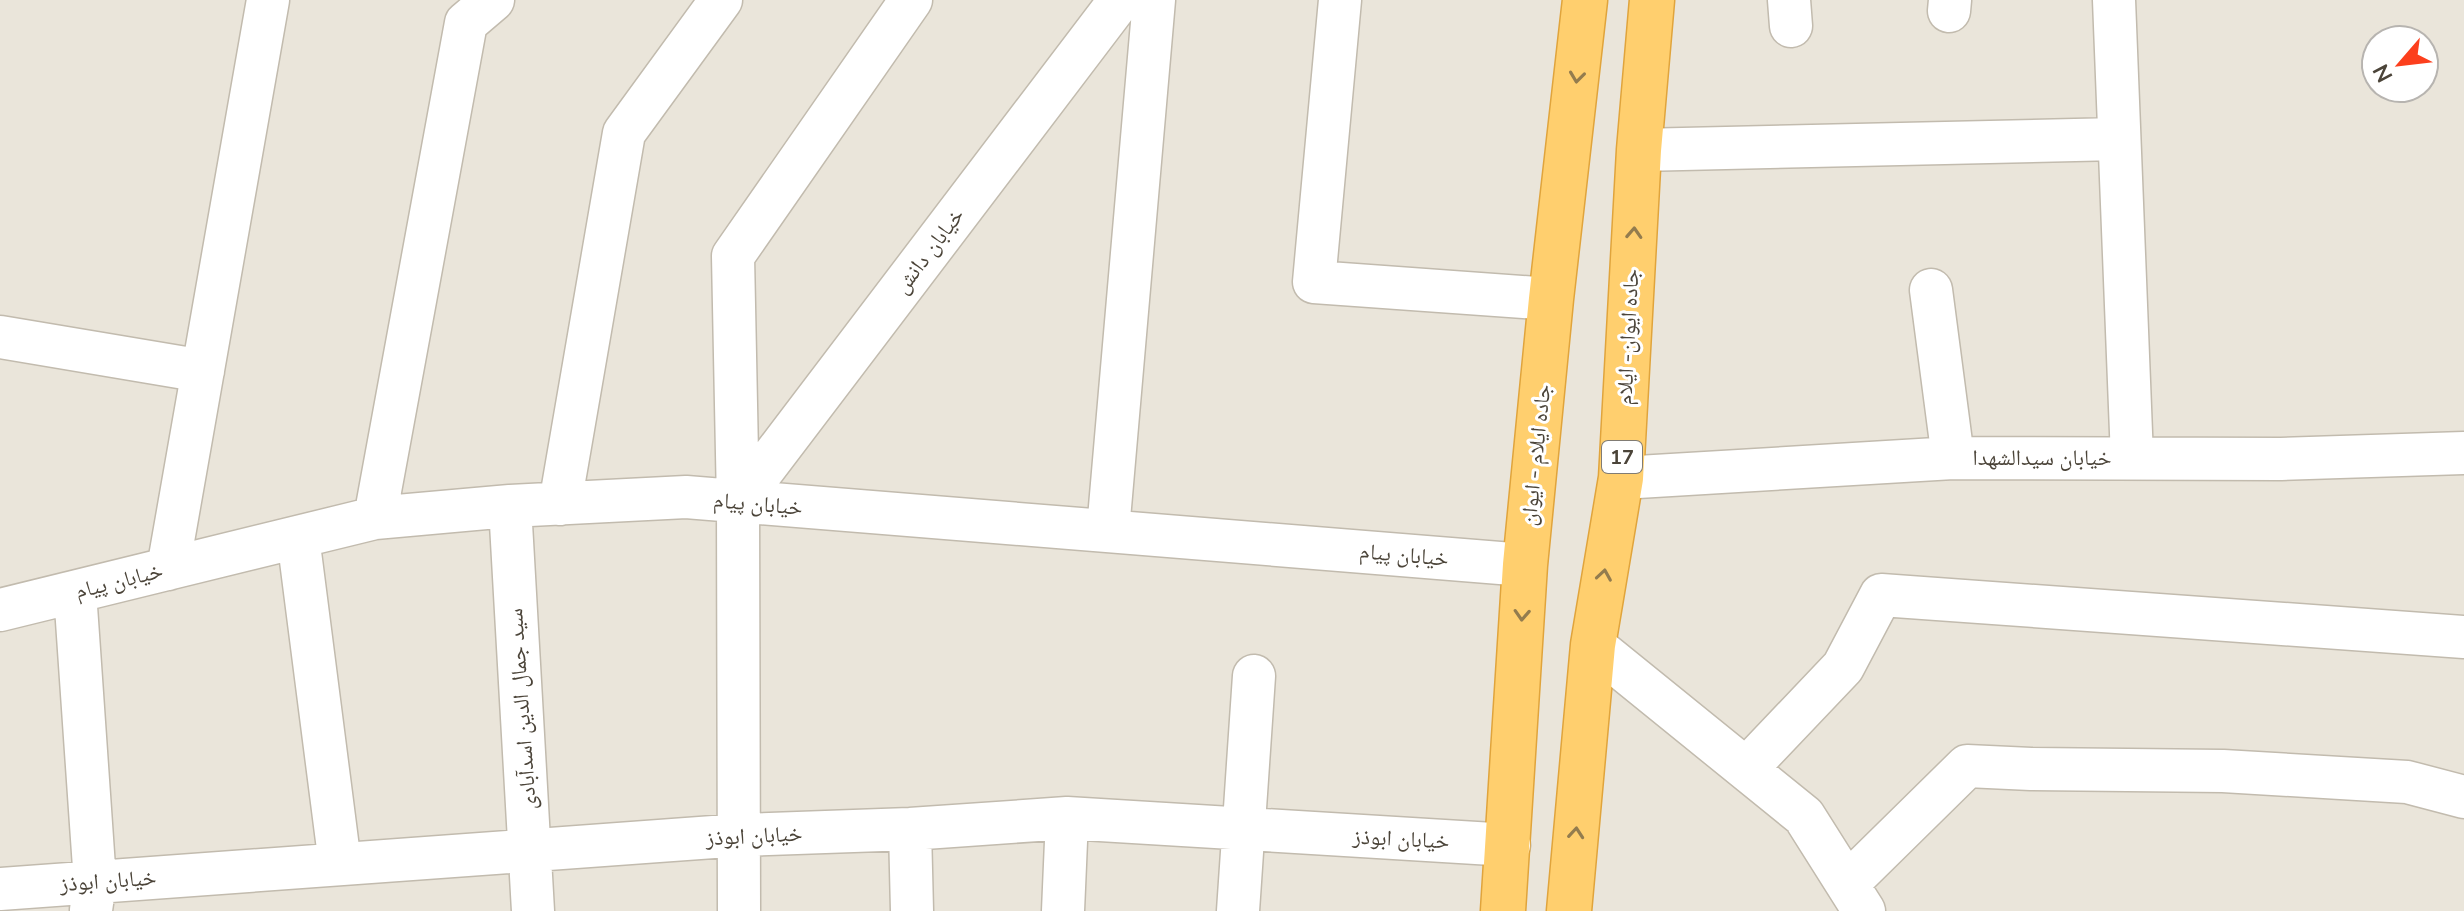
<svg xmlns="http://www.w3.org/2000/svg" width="2464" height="911" viewBox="0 0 2464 911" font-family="'Nunito Sans','Noto Naskh Arabic',sans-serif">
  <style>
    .residential { fill: #eae5da; fill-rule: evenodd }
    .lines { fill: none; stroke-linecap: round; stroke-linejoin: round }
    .minor-casing { stroke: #c2bbae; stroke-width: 45 }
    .highway-casing { stroke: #e0a43c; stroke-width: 47 }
    .minor { stroke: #fff; stroke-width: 42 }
    .highway { stroke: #ffcf6e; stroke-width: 44 }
    .oneway { stroke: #937c4e }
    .labels { text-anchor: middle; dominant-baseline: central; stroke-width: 6; stroke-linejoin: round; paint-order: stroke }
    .shield { fill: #fff; stroke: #817c74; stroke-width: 2 }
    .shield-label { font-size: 20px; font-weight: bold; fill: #4b4439 }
    .street-label { font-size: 22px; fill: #4b4439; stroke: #fff }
  </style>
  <rect width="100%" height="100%" fill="#f6f3ec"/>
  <!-- residential -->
  <path class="residential" d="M0 0H2464V911H0ZM2376 40H2424V88H2376Z"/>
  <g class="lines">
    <defs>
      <path id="minor" d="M1340 0 1314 282 1551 299
        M1789 0 1791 26
        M2114 0 2132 458
        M1949 11 1950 0
        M1639 150 2118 139
        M1931 290 1953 458
        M0 337 203 371
        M1621 478 1953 458 2281 459 2464 453
        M738 503 1120 0
        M560 504 624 133 721 0
        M510 506 533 911
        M375 518 466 23 493 0
        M1108 530 1154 0
        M298 537 340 864
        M168 569 268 0
        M75 592 95 882 91 910
        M0 610 375 518 510 506 686 497 1525 565
        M1593 645 1804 816 1864 911
        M1746 769 1843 667 1881 595 2464 637
        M910 829 912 911
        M1847 884 1967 766 2031 769 2223 771 2407 782 2464 797
        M0 889 741 835 910 829 1067 818 1509 845
        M739 911 738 503 733 256 911 0
        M1063 911 1067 818
        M1238 911 1254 676"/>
      <path id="highway" d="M1503 911 1525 565 1551 299 1585 0
        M1569 911 1593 645 1621 478 1639 150 1652 0"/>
    </defs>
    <!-- minor casing -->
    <use href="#minor" class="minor-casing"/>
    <!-- highway casing -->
    <use href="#highway" class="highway-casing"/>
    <!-- minor -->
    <use href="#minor" class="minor"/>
    <!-- highway -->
    <use href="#highway" class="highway"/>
  </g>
  <!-- one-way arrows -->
  <defs><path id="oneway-chevron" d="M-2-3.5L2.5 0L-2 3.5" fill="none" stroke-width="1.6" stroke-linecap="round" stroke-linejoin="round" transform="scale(2)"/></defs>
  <g class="oneway">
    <use href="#oneway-chevron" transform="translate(1577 77) rotate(97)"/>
    <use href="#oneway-chevron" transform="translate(1634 233) rotate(-87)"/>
    <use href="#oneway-chevron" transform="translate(1604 575) rotate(-81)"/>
    <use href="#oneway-chevron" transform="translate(1522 615) rotate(93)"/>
    <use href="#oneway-chevron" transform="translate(1576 833) rotate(-85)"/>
  </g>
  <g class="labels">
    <!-- shield labels -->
    <rect class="shield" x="1602" y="441" width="40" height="32" rx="6"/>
    <g class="shield-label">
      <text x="1622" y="457">17</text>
    </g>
    <!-- street labels -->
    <g class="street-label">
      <text transform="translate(929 251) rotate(-53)">خیابان دانش</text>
      <text transform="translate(1628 337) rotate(-87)">جاده ایوان- ایلام</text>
      <text transform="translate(1536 455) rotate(-84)">جاده ایلام - ایوان</text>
      <text x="2042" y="458">خیابان سیدالشهدا</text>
      <text transform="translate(758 504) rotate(5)">خیابان پیام</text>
      <text transform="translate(1404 555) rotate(5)">خیابان پیام</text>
      <text transform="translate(119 581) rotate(-14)">خیابان پیام</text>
      <text transform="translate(522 709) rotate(-94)">سید جمال الدین اسدآبادی</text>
      <text transform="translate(754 836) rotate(-3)">خیابان ابوذز</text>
      <text transform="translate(1401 839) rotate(3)">خیابان ابوذز</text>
      <text transform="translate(108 881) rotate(-4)">خیابان ابوذز</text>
    </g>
  </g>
  <!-- north arrow -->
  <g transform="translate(2400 64) rotate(242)"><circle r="38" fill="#ffffff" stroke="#b7b4b0" stroke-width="2"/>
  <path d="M0-6L14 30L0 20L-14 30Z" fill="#fc3f1d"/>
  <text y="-12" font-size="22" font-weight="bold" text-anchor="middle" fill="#4b4439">N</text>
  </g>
</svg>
